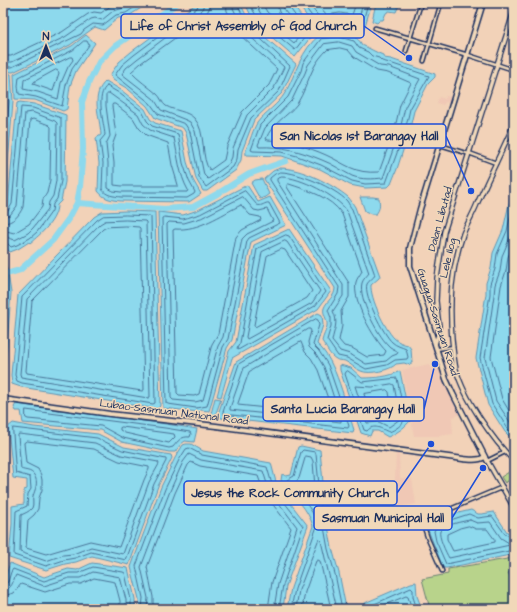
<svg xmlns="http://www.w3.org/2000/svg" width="517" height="612" viewBox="0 0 517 612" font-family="'Architects Daughter',sans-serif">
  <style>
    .built { fill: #f0c8b5 }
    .green { fill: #b8d38b; stroke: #6a8174 }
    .water { fill: #8dd9ed; stroke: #5f95b4 }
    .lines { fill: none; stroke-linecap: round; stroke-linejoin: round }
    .shore { stroke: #497397; stroke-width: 1 }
    .river { stroke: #8dd9ed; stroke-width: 6 }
    .pedestrian-casing { stroke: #1b2f5e; stroke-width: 5 }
    .minor-casing { stroke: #1b2f5e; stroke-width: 5.5 }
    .tertiary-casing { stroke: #1b2f5e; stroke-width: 6 }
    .secondary-casing { stroke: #1b2f5e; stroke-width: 7 }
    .pedestrian { stroke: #f1d8b9; stroke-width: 2 }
    .minor { stroke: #f1d8b9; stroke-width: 2.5 }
    .tertiary { stroke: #f1d8b9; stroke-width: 3.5 }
    .secondary { stroke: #f1d8b9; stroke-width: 4 }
    .labels { text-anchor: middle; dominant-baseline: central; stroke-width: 3; stroke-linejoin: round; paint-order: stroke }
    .street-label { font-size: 11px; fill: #1b2f5e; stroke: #f1d8b9 }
    .leader { fill: none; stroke: #1d4ed8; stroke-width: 1.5 }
    .callout-dot { fill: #1d4ed8; stroke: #f1d8b9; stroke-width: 1.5 }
    .callout { fill: #f1d8b9; stroke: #1d4ed8; stroke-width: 1.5 }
    .callout-label { font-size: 12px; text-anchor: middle; font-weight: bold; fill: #1b2f5e }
  </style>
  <rect width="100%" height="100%" fill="#f2d2b8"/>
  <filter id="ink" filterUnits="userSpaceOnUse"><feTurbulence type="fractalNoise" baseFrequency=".025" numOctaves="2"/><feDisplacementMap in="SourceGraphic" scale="8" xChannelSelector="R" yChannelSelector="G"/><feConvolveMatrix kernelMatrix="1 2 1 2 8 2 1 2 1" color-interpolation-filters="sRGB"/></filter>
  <g filter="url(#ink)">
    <!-- built -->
    <path class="built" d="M446 96 451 97 449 103 445 102 443 105 437 103 439 97 445 99Z
      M429 364 431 368 439 366 447 390 460 414 452 418 453 434 438 436H414L402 370Z
      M396 452H399L400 478 412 479 416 504 394 508Z
      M514 481V499L506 485Z"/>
    <!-- green -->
    <path class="green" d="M514 469V477L505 483 501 477Z
      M513 558 514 569 508 573 513 581H514V609H430L422 579 448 574V569Z"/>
    <!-- water -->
    <path class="water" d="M3 3H149L127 17 118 18 104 30 95 27 70 45 13 72 3 71Z
      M197 3H240L251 25 296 64 282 93 254 120 242 151 241 160 236 170 207 191H203L196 179 186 133 183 128 155 118 147 106 128 89 113 80 110 75 119 62 131 52Z
      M245 3H291L314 33 295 57 254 22Z
      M297 3H372L363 32 360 33 340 28 320 31 317 30Z
      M376 3H400L396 12 389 11 386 13 383 20H380L377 23 372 21Z
      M339 33C348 34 358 36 362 45 369 48 375 52 383 55L384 58 391 59 435 74V77L428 84 414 111 409 132 397 169 391 184 388 187 365 188 350 185 320 169 282 156 246 155C245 149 248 145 250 140 252 134 254 128 257 123 265 112 278 105 285 93 296 74 301 49 320 35Z
      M86 35 95 43 76 71 70 86 67 109 63 111 35 100 15 99 14 74 72 46Z
      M3 73 11 74 13 102 9 151 3 202Z
      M106 81 121 90 145 109 150 119 155 123 181 131 187 162 193 180 201 194 189 202 121 201C111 200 104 199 98 191L99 163 96 138 101 135C100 116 90 95 106 81Z
      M20 102 34 104 66 115 65 182 61 201 57 205C57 220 41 234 30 243L29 242 18 249 10 252C0 245 3 220 3 208H5L8 204 17 103Z
      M280 168C301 168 332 184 348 197 351 200 353 204 355 207L380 276 379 278 371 285C370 298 385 329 394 338 398 342 403 344 408 345L411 349 412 362 410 365 404 363 396 364C391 370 369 375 361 371 355 369 351 364 345 361 342 360 338 361 336 359 330 356 326 347 322 341 323 336 326 331 327 326 328 319 322 314 324 308 327 300 335 297 335 288L264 179 273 171Z
      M262 179 269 194 265 197 260 199 251 183 255 180Z
      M514 182V441L505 432 488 405 476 358 486 294V283L491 268 493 253 503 230Z
      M247 185 258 202 270 197 286 225 251 242 232 340 227 348 209 411 201 410 199 412 163 408 158 212 183 215 198 210Z
      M360 197H373L379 198C380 205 380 209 376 214H371L365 211Z
      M126 211 155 212 160 406 157 409 21 387 12 384 11 375 18 295 94 217 102 212Z
      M289 229 331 291 318 309 232 358 221 397 217 396 229 351 236 342 254 245Z
      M3 256 8 273 11 293 3 397Z
      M318 313 322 315 323 325 317 344C336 359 346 406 354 430L353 433 221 418 218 414 236 362Z
      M340 365 351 368 362 378C375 378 389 377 400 371L410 421C404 428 397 433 388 437L378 431H372L370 436 361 433 340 370Z
      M215 398 221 399 215 416 211 414Z
      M16 404 166 424 197 429 194 442 185 441 181 444 175 452H169L122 442 100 430 23 423 21 411H16L14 407Z
      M13 423 34 427 98 434 124 447 171 455 172 458 158 486 129 565 92 556 76 562 65 564 46 570 9 558 12 524V506L24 504V490L27 489V480L13 478 8 427Z
      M3 432 5 509 3 562Z
      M186 444H191L203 451 271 463 277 486 308 526 286 586 283 609H139V599L131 567 161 487 175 458 183 445Z
      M301 446 320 450 326 515 332 548 339 573 346 608 345 609H287L291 588 313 526C308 509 295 497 283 484L281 480 282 474 286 476 291 475 298 447Z
      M471 510 478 514H482L494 512 507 532 513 534 514 537V556L510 555 447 568H444L442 565 428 530 432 526 434 520H441L446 516Z
      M10 563 44 577 68 569 77 570 92 563 128 568 135 599V609H3C3 593 4 578 10 563Z
      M416 582 417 596 422 609H355L367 602 411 583Z"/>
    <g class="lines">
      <!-- shore -->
      <path class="shore" d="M199 3 197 8 134 55 122 65 115 75 150 103 158 114 185 124 190 132 199 177 206 187 233 167 237 159 238 149 251 118 279 91 290 66 248 27 237 3
        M204 3 203 7 201 11 137 59 126 68 122 74 154 99 161 110 186 120 190 122 195 131 204 175 208 179 229 164 232 157 233 148 247 115 274 88 284 67 244 31 233 8 232 3
        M210 3 209 9 205 16 141 63 131 72C138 80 149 87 157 94 161 97 162 104 166 106 175 111 187 111 194 118 207 131 200 160 210 170L224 160 227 146 242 112 269 85 277 69 240 35 227 11 226 3
        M249 3 258 19 295 50 308 33 289 7 288 3
        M255 3 262 16 294 43 302 33 284 10 283 3
        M262 3 267 12 288 31 291 32V29L279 12 277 3
        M302 3 320 27 340 24 359 29 362 25 368 3
        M308 3 323 22 340 19 356 23 358 22 363 3
        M316 3 326 15 340 13 352 15 356 3
        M339 37 354 41 359 48 368 52 372 56 379 58 382 61 390 63 429 76 410 109 405 131 386 183 365 184 352 181 321 165 297 156 282 152 253 151 251 150 260 125 288 97 301 71 303 63 321 39Z
        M84 41H87L89 45 72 69 66 85 62 106 36 97 19 94 18 86 19 77 73 50Z
        M339 42 352 46 356 52 380 66 389 67 420 79 405 107 400 130 383 178C373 179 362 180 352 176 342 171 333 164 322 160 300 151 283 146 259 147L258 145 265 128 292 100 305 73 308 65 324 44Z
        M340 48 348 50 354 57 377 71 388 73 411 83 400 105 395 128 379 172C354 174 346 164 326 155 308 147 288 141 268 140L266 139C271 124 288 116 297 104 304 93 308 79 314 67 317 61 322 55 327 50Z
        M3 56H11L62 32 88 14 94 12 101 13 112 5 119 3
        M70 57H72L73 60 68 67 61 83 58 99 38 92 23 89 24 80Z
        M3 62H12L65 37 91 19 95 18 102 20 113 11 124 8 132 3
        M3 67H12L81 34 84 30 93 24 103 25 116 15 126 13 141 3
        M56 70 58 71 59 73 53 91 33 84 34 82Z
        M3 77 7 79 9 102 3 172
        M107 86 119 93 142 111 147 121 152 126 178 134 183 163 189 181 195 192 194 194 187 198 121 197C114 196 106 196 102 189L103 163 100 141 105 135C104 123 95 94 107 86Z
        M109 93 138 114 143 124 150 130 174 138C178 156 179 174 188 190L187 192H121L113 191 108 188V163L106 144 110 136 106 106V96Z
        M113 104H115L133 118 139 128 146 135 168 143 172 165 178 185V186H122L114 185V163L112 146 116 135 112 106Z
        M281 172C298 172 335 188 347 201 349 204 350 207 352 209L375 275C374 278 369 280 367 284 363 295 384 335 392 342 396 346 402 347 406 349L408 357 407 359 395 360 387 365 366 369 347 358 338 356 327 340 331 326V318L328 310 338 294 339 287 270 180V178L275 174Z
        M282 177C300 177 337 196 347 211L369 273C367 276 363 279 362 283 358 298 377 334 388 345 390 348 395 349 398 352L397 354 392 356 386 361 366 364 350 354 340 351 332 341C334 329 339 323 333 311L343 296V285L277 181V179Z
        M289 184C307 190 331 197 342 214L362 271C360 275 357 278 356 282 352 301 373 338 386 351L384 355 367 357 352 348 344 346 339 340 342 326 341 311 349 297V283L287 187V185Z
        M245 191 257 205C262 207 265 202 269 203L280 223 249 238 247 241 228 339 223 347 207 406 196 408 168 404 166 403 162 218 164 217 183 219 200 214Z
        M243 197 254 210 259 211 267 209 273 221 247 234 242 239 223 337 218 346 203 400 195 402 173 400 171 398 167 224 169 222 184 223 201 218Z
        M514 200 507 231 497 254 495 269 490 284V294L480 358 492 404 508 429 514 435
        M241 205 250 215 260 217 261 220 242 230 236 237 218 334 212 344 199 394 194 396 179 395 177 393 173 230 175 229C199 231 220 215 241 205Z
        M3 212 8 211 12 204 21 107 33 108 61 118V181L57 199 53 204 52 211 37 232 30 238 17 245 11 247 6 242 3 241
        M126 215 150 216 151 217 155 403 153 404 22 383 17 381 15 375 22 297 97 220 103 216Z
        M3 217 10 215 17 206 25 113 32 112 55 121 57 123 56 181 53 196 49 202 48 209 33 228 28 233 15 240 3 236
        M126 220 145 221 146 222 150 397 148 398 21 377 20 374 27 299 100 224 105 221Z
        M3 223C13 223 19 216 23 207L30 120 33 119 49 125 51 127 50 180 47 193 43 199 42 207 29 224 14 233 3 230
        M514 223 512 233 502 256 500 271 495 285 494 295 485 358 496 401 514 428
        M126 226 139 227 140 228 144 390 142 391 27 373 26 371 32 301 103 229 107 227Z
        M286 235 289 236 326 292 315 306 238 350 237 348 240 343 257 249Z
        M285 241 287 242 320 291 312 303 247 339 246 337 262 252Z
        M514 243 508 257 506 271 501 286 491 357 502 399 514 419
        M282 249 285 250 312 291 307 298 255 327 254 325 267 256Z
        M3 270 6 293 3 329
        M316 319 318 320 319 325 313 345 319 351 328 365 349 426 348 428 223 414V412L239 364Z
        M308 329H310L311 331 308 342 309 347 316 354 324 367 341 420V422L230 410V408L244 368Z
        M301 342 305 352 311 358 318 370 333 413 332 415 238 405V403L249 372Z
        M348 371 362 382 397 378 405 419C402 425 395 430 389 432 381 429 374 423 367 431L364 430 345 374 346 372Z
        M392 384 394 385 400 419 389 427 379 422 367 423 355 386 372 387Z
        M387 390 389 392 393 417 389 420 382 417 371 416 364 394Z
        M26 410 165 428 190 432 191 434 190 437C181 436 178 441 173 447L169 448 123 438 101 426 28 419 26 418Z
        M122 427 174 434 175 437 169 443 125 433 120 430V428Z
        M13 428 97 438 122 450 166 459V461L154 484 126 560 91 552 75 558 64 560 46 566 14 555 16 511 27 506 28 494 31 489 30 477 16 473Z
        M19 434 95 443 121 455 158 462 159 464 149 482 123 554 91 547 73 554 63 555 46 561 20 552 21 515C25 513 29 512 32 508 34 504 32 500 33 496 35 490 39 482 34 475 31 470 25 471 21 469L18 436Z
        M27 441 94 449 119 461 149 467V469L144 480 119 547 90 541 46 554 26 548 28 520 34 515 38 509 39 498 42 490V480L41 475 38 469 26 463 24 443Z
        M306 456 311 457 313 461 316 502 314 504 295 484 299 478Z
        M470 520 477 523 490 522 501 538 509 543 510 545 449 558C446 553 438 536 440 531 443 525 464 521 470 520Z
        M469 526 476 529H487L495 540V542L453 551 447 539V534L460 528Z
        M514 538 505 534 492 516 478 518 469 514 438 524 434 531 436 541 446 564 509 551 514 552
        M3 585 8 582 11 572 13 569 44 581 69 573H78L93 567 123 572 125 573 131 600V609
        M3 590C13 589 12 582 16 575L44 586 69 578H80L93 572 120 577 126 600V609
        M3 596 14 593 21 584 45 592 70 584H81L94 578 115 582 120 601V609
        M142 609 143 598 136 566 165 489 179 460 186 449 189 448 202 455 267 467 273 488 303 526 283 585 279 609
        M147 609 148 598 141 567 170 491 183 462 189 454 201 460 263 471 269 490 297 527 278 584 274 609
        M153 609V597L147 567 175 493 188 465 191 462 200 466 258 476 264 493 291 528 272 582 268 609
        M291 609 295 589 317 526C314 507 298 496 287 482V480L294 476 301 452 303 450 315 452 316 454 322 516 328 549 335 574 342 609
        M296 609 299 590 318 541 319 539 321 541 337 609
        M302 609 305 592 316 561 318 560 320 561 331 609
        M363 609 411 588 413 590V597L417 609
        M374 609 406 596 408 597 412 609"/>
      <!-- river -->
      <path class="river" d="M77 203 164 209 193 207 217 194 249 174 286 161
        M3 275 20 270 53 240 69 218 77 203 80 187 83 149 82 102 89 82 99 62 115 46 178 3"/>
      <defs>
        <path id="pedestrian" d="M440 145 469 154
          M437 349 453 347"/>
        <path id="minor" d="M473 3 482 6
          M375 28 468 55 514 70
          M406 51 421 3
          M424 61 441 3
          M469 153 496 163
          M487 461 505 452
          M442 571 428 539 422 521 503 487"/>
        <path id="tertiary" d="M514 124C502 151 489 177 477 204 473 214 467 224 463 234 451 270 449 302 452 339 453 349 454 360 456 369 464 399 493 440 514 461
          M435 344 438 335 439 326 436 301 437 278 444 232 514 11
          M485 457 514 508"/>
        <path id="secondary" d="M3 399 110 414 216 426 456 458C465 459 476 462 485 457L453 394 446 379 410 266V248L420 209 483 3"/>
      </defs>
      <!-- pedestrian casing -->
      <use href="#pedestrian" class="pedestrian-casing"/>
      <!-- minor casing -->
      <use href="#minor" class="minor-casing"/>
      <!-- tertiary casing -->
      <use href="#tertiary" class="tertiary-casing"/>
      <!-- secondary casing -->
      <use href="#secondary" class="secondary-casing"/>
      <!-- pedestrian -->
      <use href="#pedestrian" class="pedestrian"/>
      <!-- minor -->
      <use href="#minor" class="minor"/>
      <!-- tertiary -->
      <use href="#tertiary" class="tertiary"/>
      <!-- secondary -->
      <use href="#secondary" class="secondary"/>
    </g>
  </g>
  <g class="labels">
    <!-- street labels -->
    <g class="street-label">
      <text transform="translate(440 219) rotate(-75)">Dalan Libutad</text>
      <text transform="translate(448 258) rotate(-77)">Lele Ilog</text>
      <text transform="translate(438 322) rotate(72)">Guagua-Sasmuan Road</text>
      <text transform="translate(174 412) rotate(7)">Lubao-Sasmuan National Road</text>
    </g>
  </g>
  <!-- callouts -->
  <path class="leader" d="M409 58L364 26M471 191L446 136M435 364L424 409M431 444L397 493M483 468L452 518"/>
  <g class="callout-dot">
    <circle cx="409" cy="58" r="4"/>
    <circle cx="471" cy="191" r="4"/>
    <circle cx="435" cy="364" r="4"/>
    <circle cx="431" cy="444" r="4"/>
    <circle cx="483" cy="468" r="4"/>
  </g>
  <g class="callout">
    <rect x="121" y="14" width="243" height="24" rx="4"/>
    <rect x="272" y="124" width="174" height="24" rx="4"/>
    <rect x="263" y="397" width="161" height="24" rx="4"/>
    <rect x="184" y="481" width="213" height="24" rx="4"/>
    <rect x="314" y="506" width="138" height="24" rx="4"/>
  </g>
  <g class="callout-label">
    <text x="243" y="30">Life of Christ Assembly of God Church</text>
    <text x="359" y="140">San Nicolas 1st Barangay Hall</text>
    <text x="343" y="413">Santa Lucia Barangay Hall</text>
    <text x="290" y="497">Jesus the Rock Community Church</text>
    <text x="383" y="522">Sasmuan Municipal Hall</text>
  </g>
  <!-- margin -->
  <rect width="517" height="612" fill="none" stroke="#f1d8b9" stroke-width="16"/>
  <rect x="8" y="8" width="501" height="596" fill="none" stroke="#1b2f5e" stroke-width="1.5" filter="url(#ink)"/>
  <!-- north arrow -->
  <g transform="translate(46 46)" stroke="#f1d8b9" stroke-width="3" paint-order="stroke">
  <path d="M0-3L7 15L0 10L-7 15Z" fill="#1b2f5e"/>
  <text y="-6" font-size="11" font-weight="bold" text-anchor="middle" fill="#1b2f5e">N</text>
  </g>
</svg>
